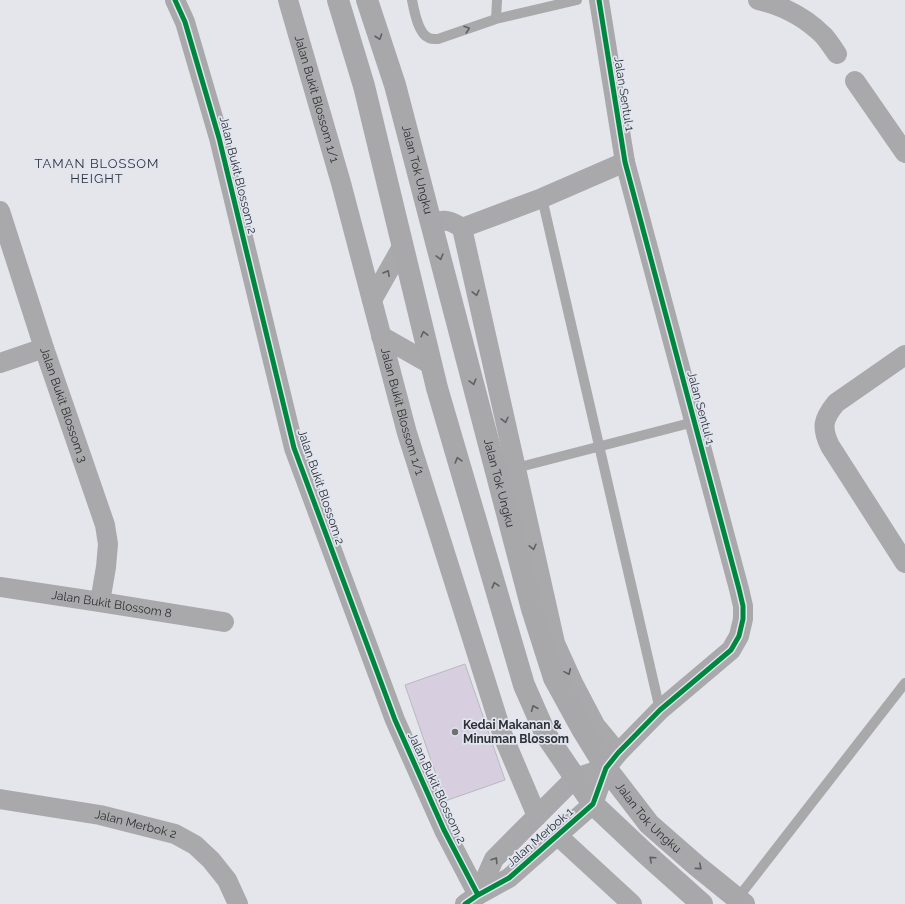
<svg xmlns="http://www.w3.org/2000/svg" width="905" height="904" viewBox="0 0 905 904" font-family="Raleway,sans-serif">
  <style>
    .building { fill: #d7cfdf; stroke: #b9b8bd }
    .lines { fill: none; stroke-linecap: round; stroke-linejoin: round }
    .service { stroke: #a9a9ab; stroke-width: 10 }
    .minor { stroke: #a9a9ab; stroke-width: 20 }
    .secondary { stroke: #a8a8ab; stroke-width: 22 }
    .cycleway-casing { stroke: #e0e5f0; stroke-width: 8 }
    .cycleway { stroke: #00873e; stroke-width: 5 }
    .oneway { stroke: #5f6064 }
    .poi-dot { fill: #6e7074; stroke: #e0e5f0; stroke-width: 1.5 }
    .labels { text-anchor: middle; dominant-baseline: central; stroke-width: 3.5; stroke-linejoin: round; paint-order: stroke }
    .street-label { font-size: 12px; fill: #2e3034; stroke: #e0e5f0 }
    .poi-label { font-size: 12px; font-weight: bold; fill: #2e3034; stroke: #e0e5f0; text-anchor: start }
    .neighbourhood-label { font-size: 13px; letter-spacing: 1px; fill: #2f333b; stroke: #e0e5f0 }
  </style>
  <rect width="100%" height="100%" fill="#e4e6ec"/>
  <!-- building -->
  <path class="building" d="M465 664 505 780 445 801 405 685Z"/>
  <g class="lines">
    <!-- service -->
    <path class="service" d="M412 0C414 10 418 34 429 38 431 39 435 39 438 39L496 19 577 0
      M496 19 497 0
      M542 198 660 710
      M516 468 694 422
      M737 899 905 683"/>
    <!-- minor -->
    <g class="minor">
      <path d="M175 0 185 22 219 138 294 448 395 720 444 830 478 895"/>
      <path id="s1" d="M288 0 341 183 407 433 503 736 537 816"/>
      <path d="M758 0C784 6 805 17 824 36 829 42 833 48 837 54"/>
      <path d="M855 81 905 153"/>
      <path id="s2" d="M0 211 44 348 105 525 108 544 106 567 100 602"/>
      <path d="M431 223C445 219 450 220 462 228L555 643 574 685 595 725 618 753"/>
      <path d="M462 228 542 198 625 162"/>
      <path d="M372 300 403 245"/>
      <path d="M381 336 432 365"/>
      <path d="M905 355 836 403C823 419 821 427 830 446L905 563"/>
      <path d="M0 363 44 348"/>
      <path id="s3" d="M0 587 100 602 224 622"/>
      <path id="s4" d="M0 799 100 815 175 834 195 845 211 860 227 880 238 904"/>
      <path d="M557 835 632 904"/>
      <path d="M478 895 494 859 575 778 606 768"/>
      <path d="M465 904 478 895 509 878 593 804 606 768 618 753 660 710 731 650 739 636 743 619V606L739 589 625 162 599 0"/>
    </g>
    <!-- secondary -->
    <g class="secondary">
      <path d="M338 0 364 86 437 388 524 685 546 735 593 804 645 853 702 904"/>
      <path id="s5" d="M367 0 395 85 532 609 554 678 582 729 606 768 649 824 697 866 744 904"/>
    </g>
    <defs>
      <path id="cycleway" d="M175 0 185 22 219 138 294 448 395 720 444 830 478 895
        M465 904 478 895 509 878 593 804 606 768 618 753 660 710 731 650 739 636 743 619V606L739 589 625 162 599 0"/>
    </defs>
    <!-- cycleway casing -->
    <use href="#cycleway" class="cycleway-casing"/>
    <!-- cycleway -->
    <use href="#cycleway" class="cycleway"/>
  </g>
  <!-- one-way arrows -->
  <defs><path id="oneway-chevron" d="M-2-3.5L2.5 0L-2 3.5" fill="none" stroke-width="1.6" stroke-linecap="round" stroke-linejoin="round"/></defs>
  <g class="oneway">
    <use href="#oneway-chevron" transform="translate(467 29) rotate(-19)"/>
    <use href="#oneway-chevron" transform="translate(379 37) rotate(71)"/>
    <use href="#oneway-chevron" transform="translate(440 257) rotate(75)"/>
    <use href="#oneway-chevron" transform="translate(387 273) rotate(-61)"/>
    <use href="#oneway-chevron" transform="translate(476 293) rotate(77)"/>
    <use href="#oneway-chevron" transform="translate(424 334) rotate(-104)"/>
    <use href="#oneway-chevron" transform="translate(473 382) rotate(75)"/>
    <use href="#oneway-chevron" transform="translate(505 420) rotate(77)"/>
    <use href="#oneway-chevron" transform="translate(458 460) rotate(-106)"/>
    <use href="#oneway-chevron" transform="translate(533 547) rotate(77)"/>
    <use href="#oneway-chevron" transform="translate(495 585) rotate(-106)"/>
    <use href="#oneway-chevron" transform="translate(568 672) rotate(66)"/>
    <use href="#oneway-chevron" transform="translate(534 708) rotate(-113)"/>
    <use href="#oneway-chevron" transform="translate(652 859) rotate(-138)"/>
    <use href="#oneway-chevron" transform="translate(495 860) rotate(-57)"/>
    <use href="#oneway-chevron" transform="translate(699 867) rotate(40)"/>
  </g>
  <!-- markers -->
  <circle class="poi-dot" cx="455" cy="732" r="4"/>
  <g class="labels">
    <!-- street labels -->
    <g class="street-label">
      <text transform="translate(624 94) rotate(81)">Jalan Sentul 1</text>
      <text stroke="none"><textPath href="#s1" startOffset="103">Jalan Bukit Blossom 1/1</textPath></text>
      <text stroke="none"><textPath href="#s5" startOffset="177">Jalan Tok Ungku</textPath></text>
      <text transform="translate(238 175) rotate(76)">Jalan Bukit Blossom 2</text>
      <text stroke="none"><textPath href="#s2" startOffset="204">Jalan Bukit Blossom 3</textPath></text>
      <text transform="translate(701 408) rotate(75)">Jalan Sentul 1</text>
      <text stroke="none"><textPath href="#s1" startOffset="427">Jalan Bukit Blossom 1/1</textPath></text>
      <text stroke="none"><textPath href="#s5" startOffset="501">Jalan Tok Ungku</textPath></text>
      <text transform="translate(321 487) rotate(71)">Jalan Bukit Blossom 2</text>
      <text stroke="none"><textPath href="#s3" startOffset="113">Jalan Bukit Blossom 8</textPath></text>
      <text transform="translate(437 788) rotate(65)">Jalan Bukit Blossom 2</text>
      <text stroke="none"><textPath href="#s5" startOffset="873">Jalan Tok Ungku</textPath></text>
      <text stroke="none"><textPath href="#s4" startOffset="138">Jalan Merbok 2</textPath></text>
      <text transform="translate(540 837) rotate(-41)">Jalan Merbok 1</text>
    </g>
    <!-- poi labels -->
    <g class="poi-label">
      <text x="463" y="725">Kedai Makanan &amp;<tspan x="463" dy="14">Minuman Blossom</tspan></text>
    </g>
    <!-- neighbourhood labels -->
    <g class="neighbourhood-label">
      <text x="97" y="163">TAMAN BLOSSOM<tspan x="97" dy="15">HEIGHT</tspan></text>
    </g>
  </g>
</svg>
